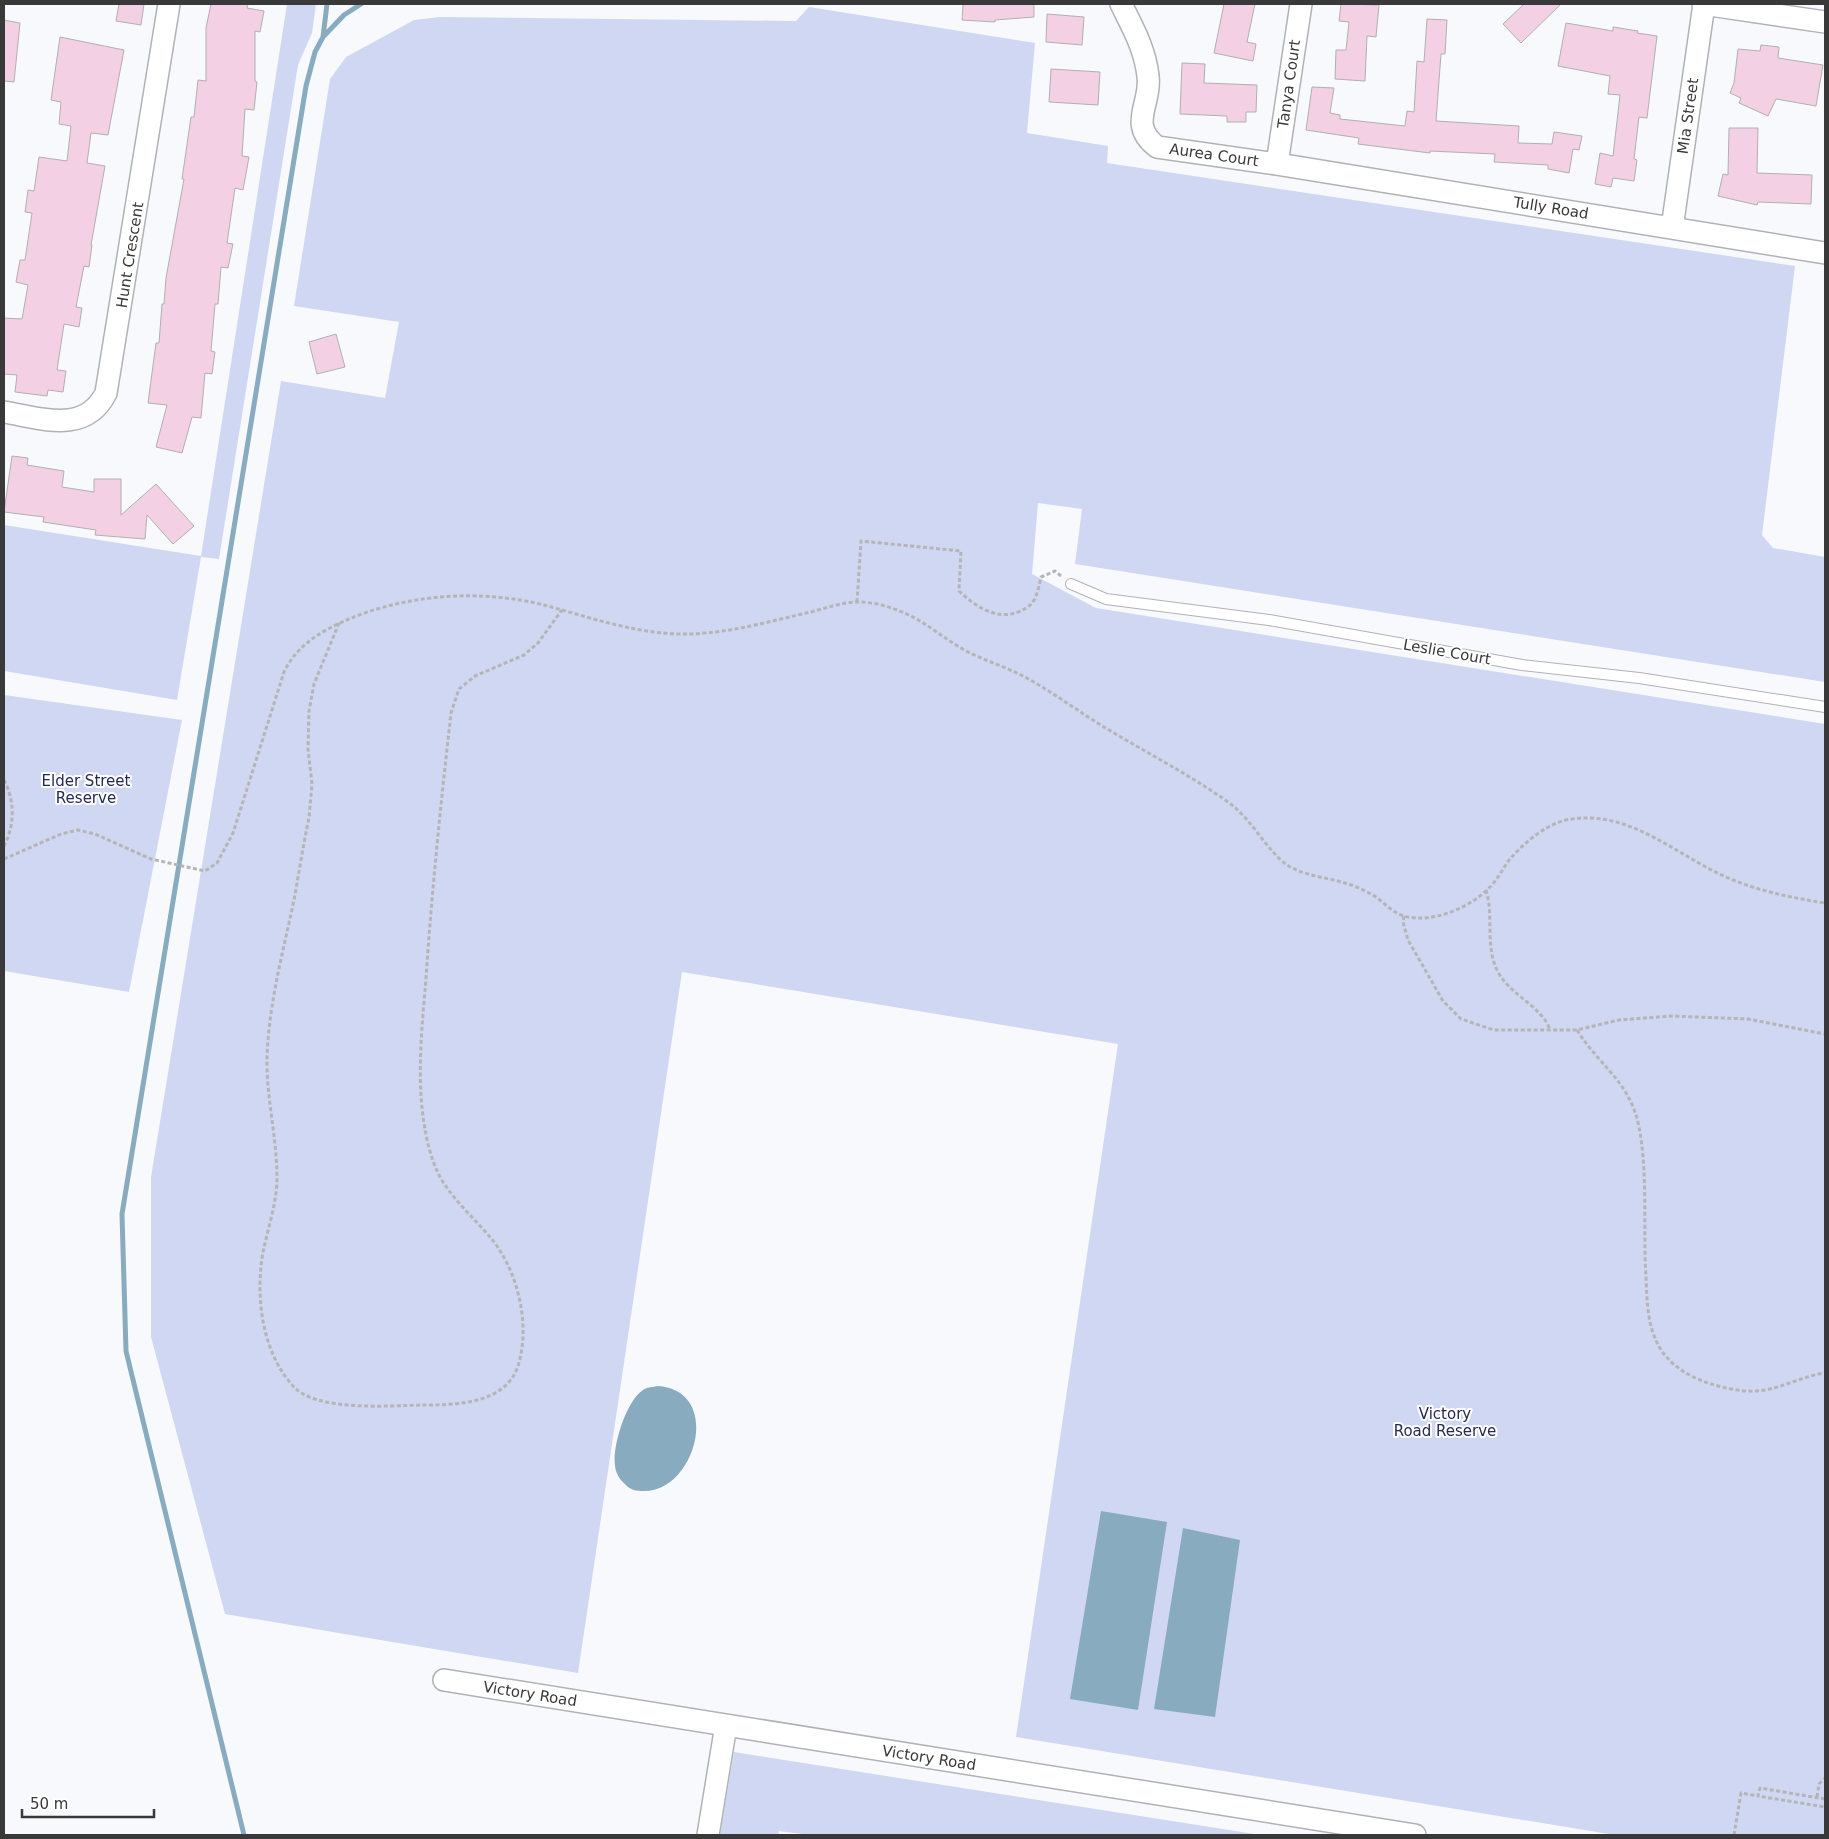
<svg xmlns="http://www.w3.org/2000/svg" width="1829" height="1839" viewBox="0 0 1829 1839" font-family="'DejaVu Sans',sans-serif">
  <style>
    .green { fill: #d0d7f3 }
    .water { fill: #88abc0 }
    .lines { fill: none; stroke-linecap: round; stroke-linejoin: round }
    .stream { stroke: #88abc0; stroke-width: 5 }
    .building { fill: #f4d0e5; stroke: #b2afb0 }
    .service-casing { stroke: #b1b2b5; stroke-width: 12 }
    .minor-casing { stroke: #b1b2b5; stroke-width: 24 }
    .path { stroke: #b5b5b7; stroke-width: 3; stroke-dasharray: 4 2.5; stroke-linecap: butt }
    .service { stroke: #fff; stroke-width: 10 }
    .minor { stroke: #fff; stroke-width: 21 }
    .labels { text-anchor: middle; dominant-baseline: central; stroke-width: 4; stroke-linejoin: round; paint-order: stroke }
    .street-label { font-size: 15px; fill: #39393a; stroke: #fff }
    .park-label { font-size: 15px; fill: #232955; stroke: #fff }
  </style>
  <rect width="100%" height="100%" fill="#f8f9fc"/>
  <!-- green -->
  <path class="green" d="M287 4H316L312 33 298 65 219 559 201 557 177 700 4 671V525L201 556Z
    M809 7 1035 43 1027 133 1108 146 1107 163 1795 266 1762 535 1773 548 1825 557V682L1075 564 1082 509 1038 503 1032 574 1096 608 1825 724V1835H1615L1016 1737 1118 1044 682 972 578 1673 225 1614 151 1337V1177L281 381 385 398 399 322 294 306 330 79 346 57 414 20 440 17 796 21Z
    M4 695 182 720 129 992 4 971Z
    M734 1752 1261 1835H810L779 1831 778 1835H720Z"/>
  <!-- water -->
  <path class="water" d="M658 1386C724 1391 695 1493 643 1491 637 1491 630 1490 626 1485 620 1480 616 1474 615 1466 612 1447 626 1401 643 1390 647 1387 653 1387 658 1386Z
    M1101 1511 1167 1522 1138 1710 1070 1699Z
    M1183 1528 1240 1540 1215 1717 1154 1709Z"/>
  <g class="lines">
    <!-- stream -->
    <path class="stream" d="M323 37 344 15 361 4
      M244 1835 126 1351 122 1214 306 86 315 52 323 37 327 4"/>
  </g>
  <!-- building -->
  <path class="building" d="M119 4H144L141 25 116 21Z
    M211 4H248L247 8 264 11 260 32 255 31V81L257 82 254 110 245 109 242 156 249 157 243 190 235 188 227 243 233 244 228 268 221 267 218 304H215L211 351 215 352 212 374 205 373 201 418 192 417 182 453 156 447 167 405 148 403 156 343H159L162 304H164L166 278 184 179H182L191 117H194L198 80 206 81V28Z
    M963 4H1034V17L995 20V22L962 20Z
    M1224 4H1255L1247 42 1256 44 1253 61 1214 53Z
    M1341 4 1379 5 1376 37 1367 36 1365 81 1335 79 1336 50H1346L1349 22 1339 21Z
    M1524 4H1561L1521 43 1503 24Z
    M1047 14 1084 17 1082 45 1046 42Z
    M1427 19 1447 20 1445 54H1441L1436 121 1519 126 1518 143 1552 144 1554 132 1582 136 1579 150 1573 149 1569 173 1548 169V165L1494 162 1495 154 1430 151V153L1358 144 1359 138 1306 130 1312 87 1334 88 1330 113 1340 115V119L1405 126 1407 111 1414 112 1417 61 1424 62Z
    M4 20 20 23 14 82 4 81Z
    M1566 23 1613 31V27L1638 31 1637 33 1657 36 1647 118 1639 117 1634 159 1637 160 1634 181 1613 178 1611 187 1595 184 1600 153 1613 156 1620 95 1608 94 1610 76 1558 66Z
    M60 37 124 50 108 135 91 133 87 163 105 166 91 245H92L89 267 84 266 76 307 82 308 79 327 64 324 57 370 66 371 63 392 48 390 47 396 15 392 17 375 4 374V318L22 319 28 285 16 282 20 260H25L32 213 25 212 28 190 34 191 39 157 67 161 71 126 59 124 61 102 51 100Z
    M1761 45 1779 47 1778 58 1823 65 1816 106 1776 99 1768 116 1739 103 1741 98 1730 93 1734 83 1738 49 1760 51Z
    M1182 63 1205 64 1204 83 1257 85 1256 112H1246V122H1227V116L1180 114Z
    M1051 69 1100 72 1098 105 1049 102Z
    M1729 128H1758L1757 173 1812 175 1811 204 1758 202 1757 205 1718 196 1723 174 1728 175Z
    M336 334 345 367 317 374 309 342Z
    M12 456 28 458 27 465 64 471 62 487 94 492V479H121V515L156 484 194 526 173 544 147 515 145 539 95 535 96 530 43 522 44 517 4 512Z"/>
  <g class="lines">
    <defs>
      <path id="service" d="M1071 584 1106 599 1269 620 1522 665 1639 678 1825 707"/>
      <path id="minor" d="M1121 4C1133 28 1145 49 1148 76 1152 104 1127 124 1157 147L1277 164 1825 253
        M1703 4 1825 22
        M1277 164 1301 4
        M1672 228 1704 4
        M4 412C41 418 85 435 106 393L169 4
        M444 1680 1415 1835
        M708 1835 726 1725"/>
    </defs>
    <!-- service casing -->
    <use href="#service" class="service-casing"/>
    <!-- minor casing -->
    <use href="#minor" class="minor-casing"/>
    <!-- path -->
    <path class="path" d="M857 602 861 541 961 551 959 591C978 609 1003 625 1029 606 1037 600 1039 586 1041 577L1055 571 1061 576
      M339 623 314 684 309 711 308 749 312 784 309 818C303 845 299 873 294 900 283 952 269 1003 267 1057 266 1097 277 1137 277 1178 277 1202 268 1228 263 1252 255 1297 262 1354 295 1388 318 1411 388 1406 420 1405 454 1405 505 1405 518 1366 531 1325 518 1270 490 1237 473 1217 450 1197 438 1173 432 1161 427 1142 425 1129 416 1080 422 1027 426 978 432 889 441 801 451 713L459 689 475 676 524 655 538 643 562 610
      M4 780C15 801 15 825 4 846
      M4 859 61 834 78 830 95 834 151 859 205 871 217 863 233 833 284 672C297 645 321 631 349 619 409 594 480 589 544 605 596 619 650 639 705 633 742 630 779 619 815 611 829 607 844 602 857 602 875 602 891 607 907 614 928 624 946 640 966 651 984 660 1003 666 1021 675 1052 691 1080 713 1109 730 1149 754 1190 775 1228 802 1252 819 1266 850 1287 865 1304 876 1326 877 1345 883 1353 885 1361 889 1369 893 1382 899 1390 912 1404 916 1432 924 1470 908 1490 887 1498 879 1503 868 1510 859 1524 843 1545 825 1566 820 1630 807 1678 858 1733 880 1763 892 1793 898 1825 903
      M1486 890C1494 916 1485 945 1497 970 1508 994 1543 1007 1550 1030
      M1404 916 1403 922 1408 940 1443 1001 1461 1019 1494 1030H1577L1619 1020 1671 1016 1748 1019 1825 1034
      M1577 1030C1599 1066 1630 1081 1639 1127 1648 1172 1643 1231 1646 1278 1647 1299 1647 1319 1655 1338 1664 1362 1688 1377 1711 1384 1725 1388 1741 1392 1756 1391 1779 1390 1802 1376 1825 1373
      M1817 1797 1819 1784 1825 1778
      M1825 1799 1760 1788 1758 1796 1825 1807
      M1734 1835 1741 1793 1758 1796"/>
    <!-- service -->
    <use href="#service" class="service"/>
    <!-- minor -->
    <use href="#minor" class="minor"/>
  </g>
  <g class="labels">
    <!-- street labels -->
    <g class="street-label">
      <text transform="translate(1289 84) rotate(-82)">Tanya Court</text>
      <text transform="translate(1688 116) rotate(-82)">Mia Street</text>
      <text transform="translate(1214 155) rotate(8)">Aurea Court</text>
      <text transform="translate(1551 208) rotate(9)">Tully Road</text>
      <text transform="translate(130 255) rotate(-81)">Hunt Crescent</text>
      <text transform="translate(1447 652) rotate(10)">Leslie Court</text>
      <text transform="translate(530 1694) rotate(9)">Victory Road</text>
      <text transform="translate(929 1758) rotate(9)">Victory Road</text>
    </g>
    <!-- park labels -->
    <g class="park-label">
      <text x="86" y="781">Elder Street<tspan x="86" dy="17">Reserve</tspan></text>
      <text x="1445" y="1414">Victory<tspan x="1445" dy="17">Road Reserve</tspan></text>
    </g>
  </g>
  <!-- border -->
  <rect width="1829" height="1839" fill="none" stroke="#39393a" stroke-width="10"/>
  <!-- scale -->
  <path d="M22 1809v8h132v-8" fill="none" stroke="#39393a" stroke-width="2.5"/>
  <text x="30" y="1809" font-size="15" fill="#39393a" stroke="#ffffff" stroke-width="4" paint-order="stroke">50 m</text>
</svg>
